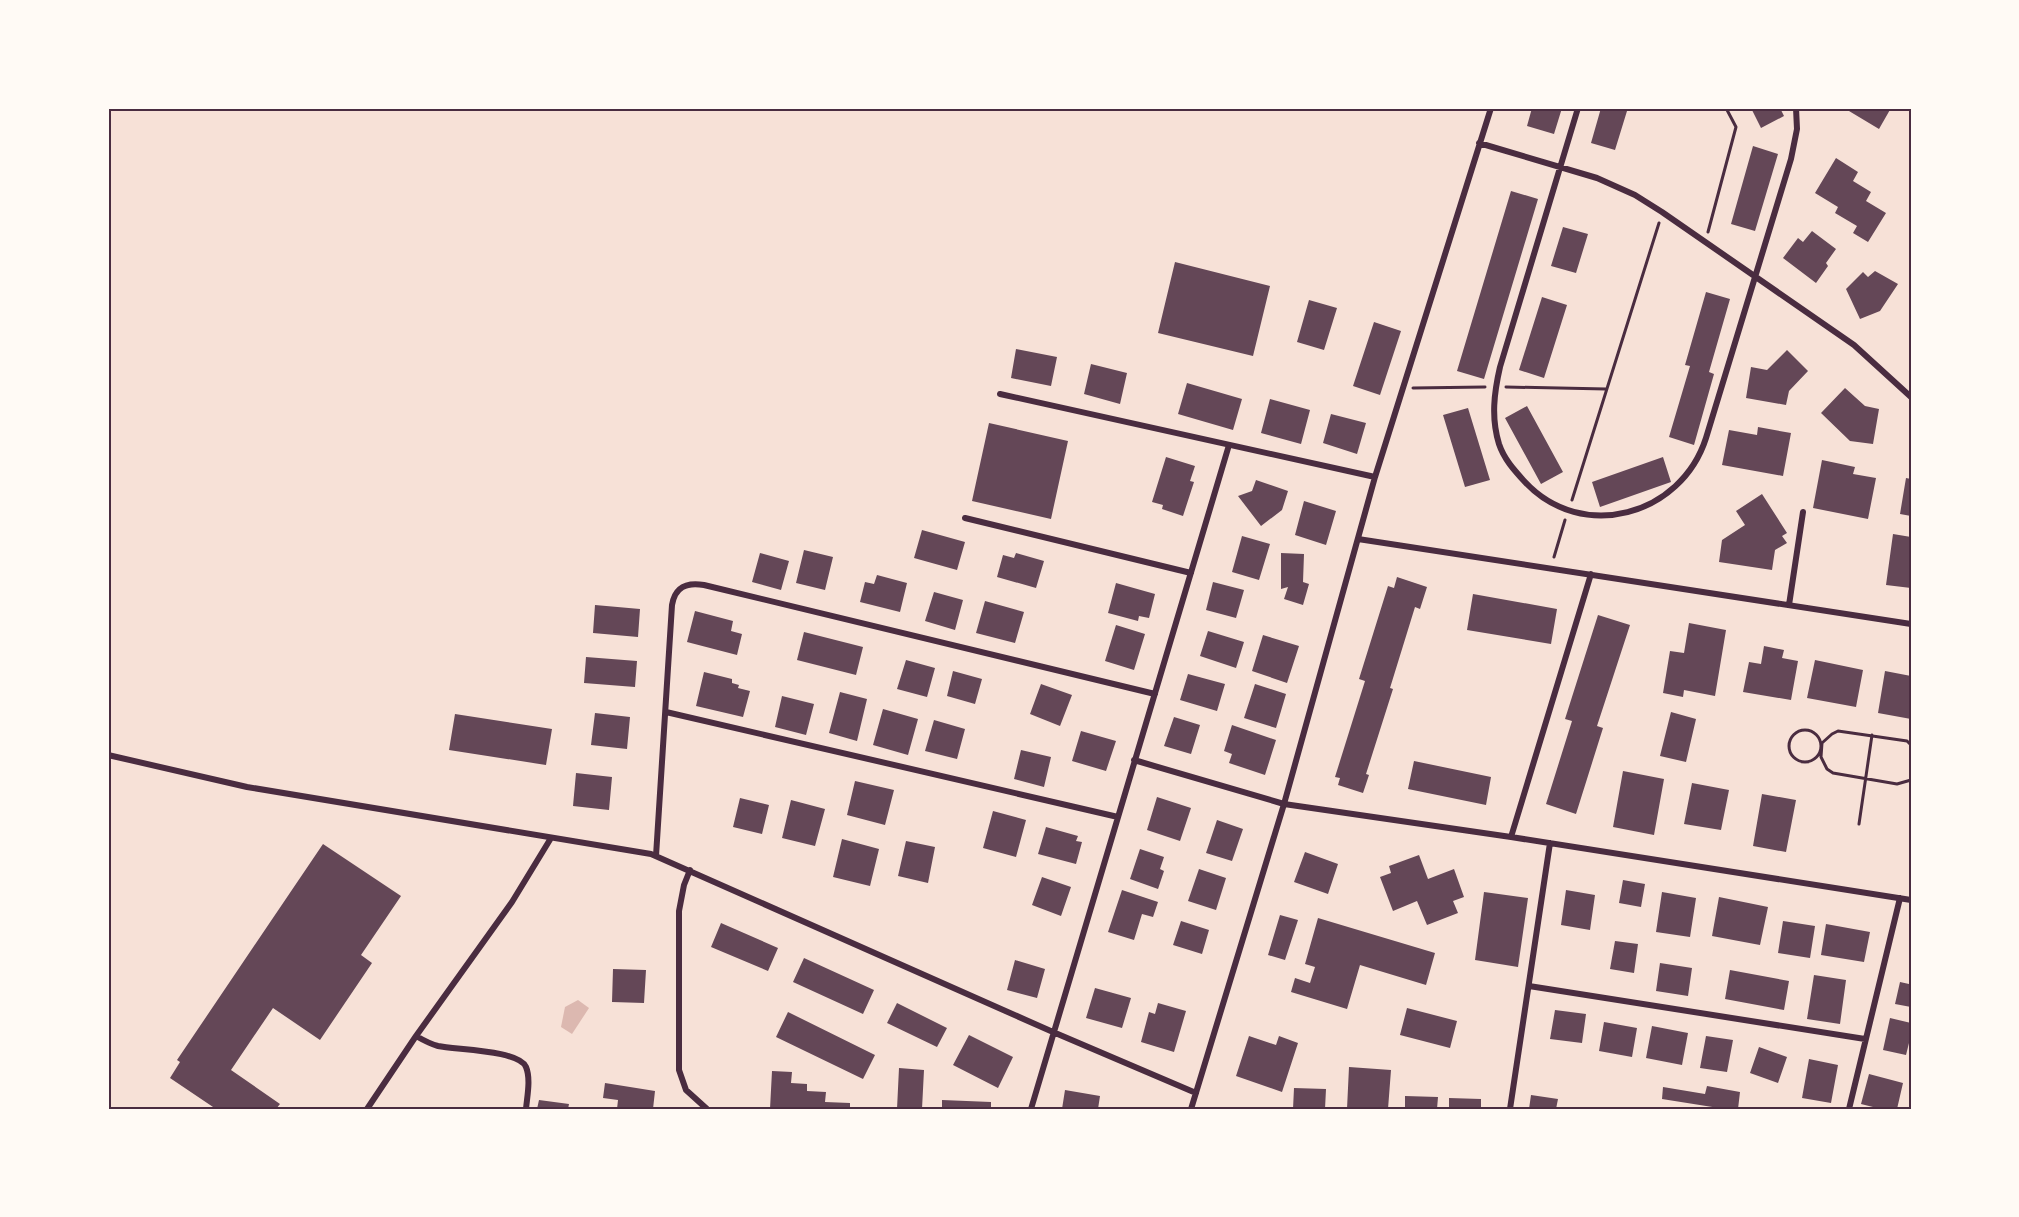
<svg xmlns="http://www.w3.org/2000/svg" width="2019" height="1217" viewBox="0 0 2019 1217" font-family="'Roboto Serif',serif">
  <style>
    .water { fill: #dcb8b0 }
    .building { fill: #644757 }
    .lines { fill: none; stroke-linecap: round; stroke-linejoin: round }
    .path { stroke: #4a2c40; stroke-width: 3 }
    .minor { stroke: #4a2c40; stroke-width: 6 }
    .neatline { fill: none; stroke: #4a2c40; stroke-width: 2 }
  </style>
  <rect width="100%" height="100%" fill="#f7e1d7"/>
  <!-- water -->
  <path class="water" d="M578 1000 589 1008 572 1034 561 1027 565 1007Z"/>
  <!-- building -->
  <path class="building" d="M1532 108H1562L1554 134 1527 126Z
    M1601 108H1616L1627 111 1615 150 1591 143Z
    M1751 108H1780L1784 116 1761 128Z
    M1844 108H1891L1879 129Z
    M1753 146 1778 154 1755 231 1731 224Z
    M1836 158 1858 172 1853 181 1871 192 1866 201 1886 213 1868 242 1853 233 1857 226 1835 213 1838 207 1815 193Z
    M1511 191 1538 199 1484 379 1457 371Z
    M1563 227 1588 234 1576 273 1551 266Z
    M1812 231 1836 249 1826 263 1828 266 1816 283 1783 258 1798 238 1803 242Z
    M1175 262 1270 286 1253 356 1158 333Z
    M1875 271 1898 284 1880 311 1860 319 1846 289 1863 272 1868 277Z
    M1706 292 1730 299 1709 372 1714 374 1694 445 1669 437 1690 366 1685 365Z
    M1542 297 1567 305 1544 378 1519 370Z
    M1309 300 1337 308 1324 350 1297 342Z
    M1374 322 1401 331 1380 395 1353 386Z
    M1016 349 1057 357 1051 386 1011 378Z
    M1787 350 1808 371 1789 391 1786 405 1746 398 1751 367 1767 370Z
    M1091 364 1127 373 1120 404 1084 394Z
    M1187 383 1242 399 1233 430 1178 414Z
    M1845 388 1865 406 1879 409 1873 444 1850 441 1821 413Z
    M1270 399 1310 410 1301 444 1261 433Z
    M1527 406 1563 472 1541 484 1505 418Z
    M1468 408 1490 480 1465 487 1443 415Z
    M1331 414 1366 423 1357 454 1323 443Z
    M989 423 1068 441 1051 519 972 501Z
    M1758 427 1791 433 1783 476 1722 465 1729 430 1757 435Z
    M1166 457 1195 466 1190 481 1194 482 1183 516 1162 509 1163 505 1152 502Z
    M1663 457 1671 482 1600 507 1592 482Z
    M1822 460 1855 467 1853 474 1876 478 1868 519 1813 508Z
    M1906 478 1911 479V516L1900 514Z
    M1256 480 1288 491 1282 510 1261 526 1238 496 1252 491Z
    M1762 494 1787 533 1782 536 1787 543 1775 550 1772 570 1719 562 1722 540 1745 525 1736 511Z
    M1304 501 1336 511 1326 545 1295 535Z
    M922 530 965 542 957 570 914 558Z
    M1893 534 1911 537V588L1886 585Z
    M1242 536 1270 544 1259 580 1232 572Z
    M804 550 833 557 825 590 796 583Z
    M760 553 789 561 781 590 752 582Z
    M1016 553 1044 561 1036 588 997 577 1003 555 1014 558Z
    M1281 553 1304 554 1303 582 1309 584 1303 605 1284 599 1288 587 1281 589Z
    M877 575 907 583 900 612 860 602 865 582 874 584Z
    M1397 577 1427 587 1420 609 1415 607 1390 688 1393 689 1366 774 1369 775 1363 793 1338 785 1340 778 1335 777 1365 681 1359 679 1388 586 1394 588Z
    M1213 582 1244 590 1236 618 1206 610Z
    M1116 583 1155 594 1149 618 1139 616 1138 621 1108 613Z
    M934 592 963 600 955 630 925 621Z
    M1473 594 1557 609 1551 644 1467 630Z
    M985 601 1024 612 1015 643 976 633Z
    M595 605 640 609 638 637 593 633Z
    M695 611 733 621 731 631 742 634 737 655 687 642Z
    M1598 615 1630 625 1597 726 1603 728 1576 814 1546 804 1572 721 1565 719Z
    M1689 623 1726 630 1715 696 1684 690 1683 697 1663 693 1670 651 1684 653Z
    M1116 625 1145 634 1134 670 1105 661Z
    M1208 631 1244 642 1236 668 1200 656Z
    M804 632 863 647 856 675 797 660Z
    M1263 635 1299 646 1287 683 1252 671Z
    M1764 646 1784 650 1782 658 1798 661 1791 700 1743 692 1749 662 1761 664Z
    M586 657 637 661 635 687 584 683Z
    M906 660 935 668 927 697 897 689Z
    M1815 660 1863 670 1856 707 1807 698Z
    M953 671 982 679 975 704 947 696Z
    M1885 671 1911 676V719L1878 713Z
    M704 672 732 679V683L739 685 738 688 750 691 743 717 696 706Z
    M1188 674 1225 684 1217 711 1180 700Z
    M1041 684 1072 695 1060 726 1030 714Z
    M1255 684 1286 694 1276 728 1244 718Z
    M840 692 867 699 857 741 829 733Z
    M782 696 814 704 806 735 775 727Z
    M883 709 918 719 908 755 873 745Z
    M1671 712 1696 719 1686 762 1660 756Z
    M595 713 630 717 627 749 591 745Z
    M455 714 552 729 546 765 449 750Z
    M1174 717 1200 725 1191 754 1164 746Z
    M934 720 965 729 957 759 925 751Z
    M1232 725 1276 740 1265 775 1229 763 1232 754 1224 751Z
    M1081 731 1116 741 1106 771 1072 761Z
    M1021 750 1051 757 1044 787 1014 779Z
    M1414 761 1491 777 1486 805 1408 789Z
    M1623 771 1664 779 1654 835 1613 827Z
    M576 773 612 777 609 810 573 806Z
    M855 781 894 790 885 825 847 815Z
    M1692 783 1729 790 1721 830 1684 824Z
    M1762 794 1796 800 1786 852 1753 846Z
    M1157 797 1191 808 1180 841 1147 830Z
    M740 798 769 805 762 834 733 827Z
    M791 800 825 809 815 846 782 838Z
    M993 811 1026 820 1016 857 983 848Z
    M1217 820 1243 829 1232 861 1206 853Z
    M1046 827 1078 836 1076 841 1082 842 1076 864 1038 854Z
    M842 839 879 849 870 886 833 877Z
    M906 841 935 847 928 883 898 876Z
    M323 844 401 896 361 955 372 963 320 1040 273 1008 231 1070 280 1104 276 1109H216L170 1078 180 1062 177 1060Z
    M1140 849 1164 857 1160 869 1164 871 1158 889 1130 879Z
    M1305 852 1338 864 1328 894 1294 882Z
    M1419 855 1428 879 1454 869 1464 897 1453 901 1458 913 1427 925 1417 901 1393 911 1380 877 1391 873 1389 866Z
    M1199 869 1226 878 1216 910 1188 901Z
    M1042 877 1071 887 1061 916 1032 905Z
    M1623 880 1645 884 1641 907 1619 903Z
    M1122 890 1158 902 1153 917 1142 914 1134 940 1108 932Z
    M1566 890 1595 895 1590 930 1561 925Z
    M1484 892 1528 898 1518 967 1475 960Z
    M1662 892 1696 898 1690 937 1656 932Z
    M1719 897 1768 907 1760 945 1712 936Z
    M1280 915 1298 920 1285 960 1268 955Z
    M1318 918 1435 953 1426 985 1360 965 1347 1009 1291 992 1295 978 1310 983 1315 967 1305 964Z
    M1181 921 1209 930 1202 954 1173 945Z
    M1783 921 1815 926 1810 958 1778 953Z
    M721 923 778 948 768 971 711 947Z
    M1826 924 1870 932 1864 962 1821 955Z
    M1615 941 1638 944 1634 973 1610 969Z
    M804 958 874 990 863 1014 793 982Z
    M1015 960 1045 969 1037 998 1007 990Z
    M1660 963 1692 968 1688 996 1656 991Z
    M613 969 646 970 644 1003 612 1002Z
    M1730 970 1789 981 1784 1010 1725 999Z
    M1814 975 1846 980 1840 1024 1807 1019Z
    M1910 979 1911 1007 1895 1004 1900 982 1909 984Z
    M1095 988 1131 998 1122 1028 1086 1018Z
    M897 1003 947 1028 937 1047 887 1023Z
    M1158 1003 1186 1011 1174 1052 1141 1042 1149 1012 1155 1014Z
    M1407 1008 1457 1021 1450 1048 1400 1035Z
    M1555 1010 1586 1014 1582 1043 1550 1039Z
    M788 1012 875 1055 863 1079 776 1037Z
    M1890 1018 1911 1023V1035L1906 1055 1883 1050Z
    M1604 1022 1637 1028 1632 1057 1599 1051Z
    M1652 1026 1688 1033 1682 1065 1646 1058Z
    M969 1035 1013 1057 998 1088 953 1065Z
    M1249 1036 1276 1045 1279 1036 1298 1043 1282 1092 1236 1076Z
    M1706 1036 1733 1040 1727 1072 1700 1068Z
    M1759 1047 1787 1057 1778 1083 1750 1073Z
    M1809 1059 1838 1065 1831 1103 1802 1098Z
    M1349 1067 1391 1070 1388 1109H1347Z
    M899 1068 924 1070 922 1109H897Z
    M772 1071 792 1072 791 1083 807 1084V1091L826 1092 825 1102 850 1103V1109H770Z
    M1869 1074 1903 1083 1897 1109H1881L1861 1104Z
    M605 1083 655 1091 653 1109H617L618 1100 603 1098Z
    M1707 1086 1740 1092 1738 1109H1725L1662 1099 1663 1087 1705 1094Z
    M1294 1088 1326 1089 1325 1109H1293Z
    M1065 1090 1100 1096 1098 1109H1062Z
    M1531 1095 1558 1099 1556 1109H1529Z
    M1405 1096 1438 1097 1437 1109H1405Z
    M1449 1098 1481 1099V1109H1449Z
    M539 1100 569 1104 568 1109H537Z
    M942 1100 991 1102V1109H942Z"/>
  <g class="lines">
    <!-- path -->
    <path class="path" d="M1708 232 1736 127 1726 108
      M1506 387 1606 389
      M1413 388 1485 387
      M1572 500 1659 223
      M1554 557 1565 520
      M1789 746a16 16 0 1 1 32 0a16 16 0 1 1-32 0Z
      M1911 745 1907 741 1838 731 1832 734 1822 743 1821 757 1827 769 1833 773 1897 784 1911 780
      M1859 824 1872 735"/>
    <!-- minor -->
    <path class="minor" d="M1578 108 1500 367C1494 393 1491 418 1499 444 1504 459 1514 470 1525 482 1582 543 1681 516 1706 438L1791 159 1797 129 1796 108
      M1479 143 1597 178 1635 195 1662 212 1854 345 1911 397
      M1000 394 1375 477
      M965 518 1191 573
      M1358 539 1911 624
      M1789 605 1803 512
      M666 712 1118 817
      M108 755 247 787 651 854 1053 1032 1196 1093
      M1134 760 1284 804 1511 837 1911 900
      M1511 837 1591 574
      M656 856 672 605C675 587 686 582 704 585L1155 694
      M690 870 684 885 679 911V1070L686 1090 707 1109
      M1529 986 1865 1039
      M416 1036C423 1040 430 1044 438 1046 456 1050 519 1050 526 1067 531 1079 527 1097 526 1109
      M367 1109 416 1036 512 902 551 838
      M1031 1109 1229 445
      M1191 1109 1284 804 1375 477 1491 108
      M1510 1109 1550 843
      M1849 1109 1900 898"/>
  </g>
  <!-- border -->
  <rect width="2019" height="1217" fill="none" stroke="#fffaf5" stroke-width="219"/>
  <rect x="110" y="110" width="1800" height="998" class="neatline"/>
</svg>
